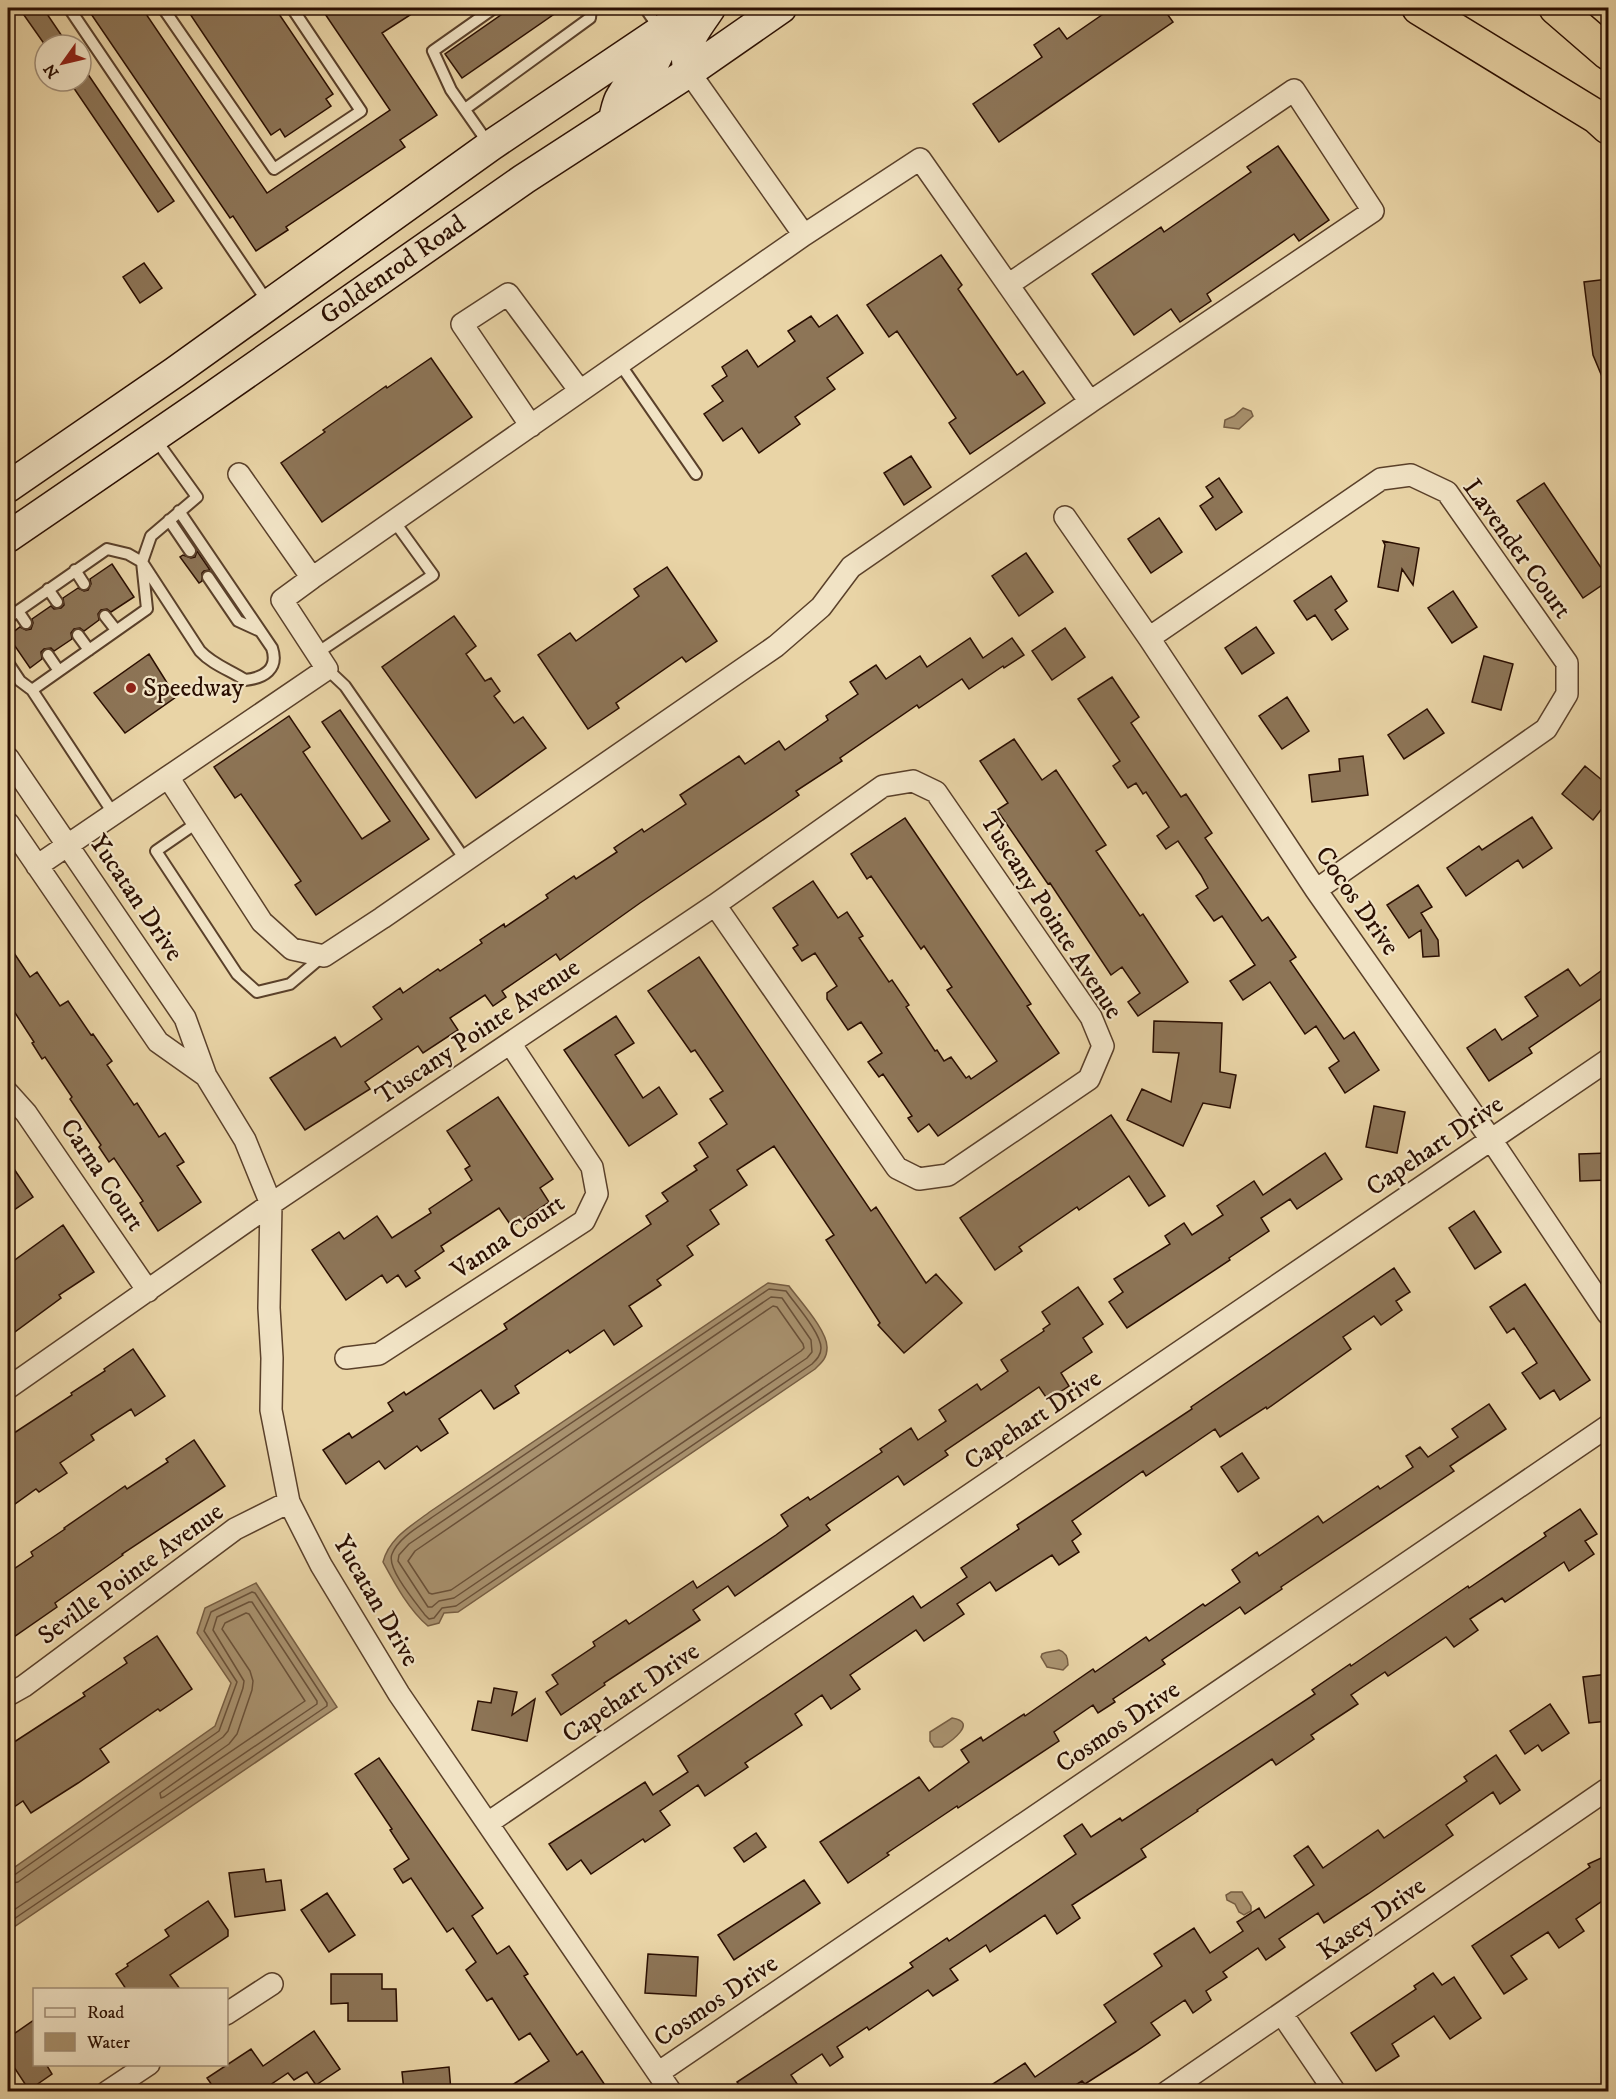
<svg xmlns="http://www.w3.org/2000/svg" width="1616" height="2099" viewBox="0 0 1616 2099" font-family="'IM FELL DW Pica',serif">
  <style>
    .water { fill: #a8916e; stroke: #765d42; stroke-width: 1.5 }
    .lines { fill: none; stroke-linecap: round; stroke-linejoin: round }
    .shore { stroke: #695038; stroke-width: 1.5 }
    .building { fill: #8d7557; stroke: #2a0e01; stroke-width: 1.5 }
    .service-casing { stroke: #5a402a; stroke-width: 14 }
    .minor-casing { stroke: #5a402a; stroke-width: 24 }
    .secondary-casing { stroke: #2a0e01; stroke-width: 33 }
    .motorway-casing { stroke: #2a0e01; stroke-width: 36 }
    .service { stroke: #f1e3c5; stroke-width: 10 }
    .minor { stroke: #f1e3c5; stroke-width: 21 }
    .secondary { stroke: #f1e3c5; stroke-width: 30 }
    .motorway { stroke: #e9d4a6; stroke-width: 33 }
    .poi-dot { fill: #8f2418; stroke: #f1e3c5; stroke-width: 2 }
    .labels { text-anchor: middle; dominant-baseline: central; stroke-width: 4.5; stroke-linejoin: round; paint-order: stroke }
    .street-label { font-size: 26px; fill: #2a0e01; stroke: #f1e3c5 }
    .poi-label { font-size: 26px; fill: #2a0e01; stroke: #f1e3c5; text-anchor: start }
  </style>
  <rect width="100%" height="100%" fill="#e9d4a6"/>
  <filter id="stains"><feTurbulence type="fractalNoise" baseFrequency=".00333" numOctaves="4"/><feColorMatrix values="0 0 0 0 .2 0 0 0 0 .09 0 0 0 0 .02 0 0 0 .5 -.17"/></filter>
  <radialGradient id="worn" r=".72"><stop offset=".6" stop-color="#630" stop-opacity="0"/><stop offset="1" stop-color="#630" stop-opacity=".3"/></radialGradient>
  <!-- water -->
  <path class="water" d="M1243 408 1251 411 1253 416 1239 429 1224 427 1225 420 1234 416Z
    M768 1283 789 1286C799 1300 828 1331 827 1348 827 1358 822 1362 815 1369L458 1612 444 1613 439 1623 428 1626C409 1610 395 1584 383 1562 389 1538 411 1526 431 1511Z
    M256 1583 337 1707 8 1931V1872L215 1726 231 1683 197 1633 205 1608Z
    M1059 1650C1066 1652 1068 1658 1068 1665L1063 1670 1047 1667 1041 1657 1042 1654C1048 1651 1053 1652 1059 1650Z
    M952 1718C979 1722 950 1742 942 1747H934L930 1741V1732Z
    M1231 1892H1242L1251 1906V1911L1244 1915 1239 1912 1235 1904 1227 1900 1226 1895Z"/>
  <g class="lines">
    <!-- shore -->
    <path class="shore" d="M769 1289 786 1291C795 1304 821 1333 821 1348 821 1355 817 1359 812 1364L456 1606 442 1608 434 1618 429 1619 425 1615C416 1603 386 1568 392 1554 398 1538 420 1526 434 1516Z
      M771 1297 782 1298 811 1340 812 1352 807 1358 454 1598 439 1601 432 1607H428L398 1561 399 1555 409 1544Z
      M773 1306 777 1307 803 1344 804 1348 801 1351 451 1590 432 1594 429 1593 408 1561 415 1551Z
      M246 1613 249 1614 305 1701 164 1797 161 1798 160 1793 229 1744 237 1734 252 1690 253 1681 250 1671 222 1629 225 1623Z
      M8 1877 13 1876 219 1731 237 1682 204 1631 211 1612 252 1592 255 1593 327 1703V1706L8 1923
      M8 1884 18 1882 223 1737 228 1731 243 1688 244 1681 213 1630 217 1617 249 1602H252L317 1701V1704L8 1914"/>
  </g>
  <!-- building -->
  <path class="building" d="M19 8H43L68 45H45Z
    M87 8H142L267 193 390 110 321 8H421L382 33 437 115 400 140 405 147 286 227 288 230 256 251 233 216 230 218Z
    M186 8H275L333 94 326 99 331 106 285 137 280 129 271 135Z
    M511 8H563L462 78 445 54Z
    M1112 8H1163L1173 22 999 142 973 104 1042 57 1034 45 1059 28 1067 39Z
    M81 64 174 201 158 212 69 81H81Z
    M1278 146 1329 220 1299 241 1294 234 1207 294 1211 301 1180 322 1171 309 1134 335 1092 274 1161 227 1164 232 1251 172 1247 167Z
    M941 255 962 285 958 289 1017 375 1023 371 1045 403 970 454 949 423 956 418 897 331 889 337 867 305Z
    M144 263 162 288 140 303 123 277Z
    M1608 279V391L1593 355 1584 282Z
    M837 315 863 353 827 378 835 389 795 417 800 424 759 453 742 428 723 441 704 414 723 401 712 386 727 376 722 367 747 350 758 367 795 341 788 331 811 316 819 327Z
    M431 358 472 417 322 522 281 463 325 432 323 430 386 386 387 388Z
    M911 456 931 487 904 505 884 473Z
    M1219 478 1242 512 1216 530 1200 506 1213 497 1206 487Z
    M1544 483 1608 578V581L1583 598 1517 501Z
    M1159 518 1182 552 1151 573 1128 539Z
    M1383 541 1419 548 1413 585 1402 569 1398 591 1378 587 1385 545Z
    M197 551 210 570 204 571 202 573V581L199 583 180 557 183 555 191 558 195 557Z
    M1026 553 1053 592 1019 616 992 576Z
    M112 564 134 597 111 612 107 609 101 610 98 614 99 620 84 631 80 628 74 629 71 633 72 639 54 651 51 648 44 649 41 652 42 659 30 668 8 636 20 627 26 630 31 629 33 623 32 619 51 606 54 609 61 608 64 605 63 598 78 588 84 591 88 590 91 584 90 579Z
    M667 567 717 641 686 662 682 657 616 703 619 708 588 729 538 655 570 633 576 641 639 596 634 589Z
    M1331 576 1347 601 1335 610 1348 629 1332 640 1315 615 1307 620 1294 601Z
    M1453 591 1477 627 1452 643 1428 608Z
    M454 616 476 646 466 654 485 681 491 678 500 691 494 696 514 723 523 717 546 748 476 798 382 667Z
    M1256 627 1274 653 1242 674 1225 648Z
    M1065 628 1085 657 1052 680 1032 651Z
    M970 638 983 658 1012 638 1024 655 1004 668 1003 666 969 689 962 679 919 708 917 705 840 758 842 761 796 791 799 795 776 811 640 903 574 950 560 960 556 954 502 991 506 997 493 1006 485 995 450 1018 458 1030 423 1053 418 1046 365 1082 370 1089 305 1130 270 1078 335 1037 341 1047 382 1019 373 1007 400 988 403 993 438 969 440 971 482 943 480 940 504 924 505 927 548 898 546 895 574 876 576 879 617 852 614 848 642 829 644 832 686 804 680 795 739 756 745 764 779 741 785 750 828 720 826 716 858 694 850 682 876 665 886 679 920 656 927 667Z
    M149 654 176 697 125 733 94 693Z
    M1484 656 1513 664 1501 710 1472 702Z
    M1112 677 1139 717 1131 723 1181 797 1186 794 1212 833 1205 838 1262 921 1268 917 1296 957 1290 961 1344 1039 1354 1032 1379 1070 1345 1093 1329 1068 1339 1061 1316 1026 1305 1034 1270 982 1243 1000 1230 981 1255 965 1222 916 1214 921 1196 896 1208 888 1201 875 1178 841 1166 849 1157 836 1169 827 1146 792 1143 794 1136 783 1128 788 1113 766 1120 761 1078 699Z
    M1287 697 1309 731 1282 749 1259 716Z
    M1427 709 1444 733 1404 759 1388 735Z
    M340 710 429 839 316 915 295 885 301 881 241 794 235 798 214 767 289 716 310 747 303 752 362 839 390 821 322 722Z
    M1014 739 1042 780 1056 770 1106 845 1096 851 1140 916 1143 914 1188 982 1138 1016 1128 1002 1140 993 1122 967 1111 975 1050 883 1048 884 997 810 1008 803 980 761Z
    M1363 756 1368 795 1312 802 1309 775 1340 771 1339 759Z
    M1585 766 1608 785V801L1593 820 1562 794Z
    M1532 817 1552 848 1523 868 1518 860 1466 896 1447 868 1479 846 1482 850Z
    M905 818 1031 1004 1027 1006 1059 1053 938 1136 929 1124 918 1132 908 1118 912 1116 883 1074 879 1077 868 1062 882 1053 861 1022 848 1030 827 999V993L837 986 815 953 802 961 793 948 798 945 773 908 813 881 838 918 847 912 863 936 859 938 889 982 892 980 909 1005 906 1007 935 1051 937 1050 944 1061 951 1057 966 1078 969 1076 971 1079 997 1061 947 990 952 987 924 946 921 949 871 876 867 879 851 854Z
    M1418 885 1432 907 1421 913 1438 940 1439 956 1423 957 1421 930 1409 938 1387 905Z
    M8 944 30 977 37 972 60 1006 68 1001 91 1035 93 1034 112 1061 107 1065 134 1105 137 1103 159 1137 165 1133 184 1162 177 1166 201 1202 158 1231 140 1203 143 1201 114 1158 109 1162 99 1147 101 1145 70 1099 72 1097 45 1057 42 1059 32 1043 34 1042 8 1002Z
    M699 957 871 1211 876 1207 926 1283 936 1274 962 1303 904 1353 878 1325 880 1323 826 1240 834 1235 774 1146 737 1170 747 1185 710 1210 719 1224 687 1246 693 1255 657 1280 661 1285 629 1306 642 1326 614 1345 604 1330 570 1353 568 1350 515 1386 519 1393 494 1409 481 1390 439 1419 448 1433 421 1451 417 1446 385 1469 379 1461 346 1484 323 1450 349 1433 352 1438 393 1411 388 1403 404 1392 406 1395 507 1329 504 1324 651 1224 646 1216 668 1201 662 1193 697 1170 694 1166 708 1157 699 1143 727 1124 710 1099 723 1091 695 1050 691 1052 648 991Z
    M1608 966V994L1529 1048 1532 1053 1489 1081 1467 1048 1495 1029 1502 1040 1538 1016 1525 997 1568 969 1580 986Z
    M616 1016 634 1043 615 1055 643 1098 659 1087 677 1114 629 1146 564 1050Z
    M1154 1021 1222 1023 1220 1072 1236 1075 1230 1108 1203 1103 1183 1146 1127 1120 1142 1089 1171 1102 1179 1053 1153 1052Z
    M498 1097 553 1179 540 1188 549 1202 512 1227 499 1208 441 1246 444 1251 415 1271 420 1278 406 1287 398 1275 387 1283 382 1275 346 1300 312 1250 339 1232 344 1239 377 1216 392 1238 431 1213 429 1209 472 1180 465 1169 470 1166 447 1131Z
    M1374 1106 1405 1112 1397 1153 1366 1147Z
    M1111 1115 1165 1196 1149 1206 1129 1176 1079 1210 1077 1207 1019 1247 1022 1251 995 1270 960 1218Z
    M1325 1153 1342 1179 1297 1209 1290 1199 1261 1218 1269 1231 1229 1258 1230 1260 1127 1328 1109 1302 1123 1292 1114 1279 1170 1244 1165 1236 1184 1223 1192 1235 1223 1215 1217 1206 1254 1181 1263 1195Z
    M1608 1153V1180L1580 1181 1579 1154Z
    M8 1160 33 1197 8 1214Z
    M1474 1211 1501 1252 1475 1269 1449 1228Z
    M63 1225 94 1272 59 1295 61 1298 8 1337V1265Z
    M1394 1268 1410 1292 1396 1301 1402 1310 1381 1325 1374 1316 1343 1337 1351 1349 1267 1409 1266 1407 1220 1437 1215 1429 1146 1476 1143 1471 1072 1521 1081 1534 1072 1541 1079 1552 1059 1565 1052 1555 996 1591 990 1582 957 1604 964 1614 924 1641 916 1630 850 1675 860 1689 831 1709 822 1695 795 1714 802 1725 745 1763 748 1767 705 1796 698 1785 660 1811 670 1825 645 1842 643 1839 591 1874 581 1860 567 1870 549 1844 645 1782 653 1795 688 1772 678 1756 913 1596 921 1608 967 1577 961 1568 1019 1529 1017 1525 1192 1409 1191 1407Z
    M1525 1284 1590 1380 1560 1400 1554 1390 1540 1399 1522 1373 1537 1363 1514 1328 1507 1333 1490 1307Z
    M1078 1287 1103 1324 1083 1338 1092 1352 1061 1373 1069 1386 1048 1400 1039 1387 945 1451 948 1455 904 1485 898 1476 826 1525 830 1530 735 1596 728 1586 693 1610 700 1620 604 1683 605 1685 561 1715 546 1692 558 1684 552 1675 595 1646 593 1642 626 1620 629 1624 693 1581 697 1588 776 1535 788 1526 781 1515 808 1497 810 1500 882 1452 880 1449 911 1428 918 1440 946 1421 939 1410 977 1384 981 1390 1008 1371 1001 1360 1044 1331 1043 1329 1050 1324 1042 1312Z
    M133 1349 165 1396 135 1416 131 1409 91 1435 94 1440 60 1463 67 1473 39 1492 36 1489 8 1509V1437L72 1395 71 1393 105 1371 104 1369Z
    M1489 1404 1506 1429 1450 1466 1454 1471 1281 1587 1282 1589 1245 1614 1240 1607 1162 1660 1165 1664 1113 1699 1115 1702 1098 1713 1093 1705 1054 1732 1059 1741 958 1808 957 1806 887 1853 889 1855 848 1883 820 1842 919 1777 929 1791 969 1762 961 1750 981 1737 983 1741 1024 1714 1025 1716 1093 1669 1095 1672 1146 1637 1149 1641 1203 1604 1205 1606 1240 1582 1232 1570 1257 1552 1259 1556 1318 1516 1323 1523 1378 1486 1380 1489 1413 1467 1406 1456 1420 1447 1428 1457 1458 1437 1452 1429Z
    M194 1440 225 1486 122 1554 123 1555 55 1603 57 1607 8 1641V1573L33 1556 31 1552 65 1529 64 1528 125 1486 127 1489 168 1462 166 1459Z
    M1242 1453 1259 1478 1238 1492 1221 1467Z
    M1580 1509 1597 1534 1585 1541 1594 1554 1569 1571 1564 1562 1505 1602 1502 1598 1470 1619 1478 1630 1454 1647 1446 1637 1388 1676 1385 1672 1351 1695 1358 1704 1311 1735 1314 1739 1276 1765 1272 1759 1197 1810 1198 1811 1141 1849 1146 1857 1072 1905 1080 1918 1057 1934 1045 1915 990 1952 986 1945 950 1969 958 1980 933 1996 928 1990 869 2030 867 2027 837 2047 843 2057 830 2066 822 2054 791 2075 802 2091H744L737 2082 913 1967 910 1963 947 1938 949 1941 1076 1854 1064 1836 1082 1824 1091 1837 1120 1818 1122 1821 1315 1694 1312 1690 1350 1664 1351 1666 1468 1586 1469 1588 1546 1536 1544 1533Z
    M157 1636 192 1689 160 1711 158 1709 100 1749 109 1762 78 1783 31 1813 23 1801 8 1811V1746L85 1696 83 1693 127 1663 124 1658Z
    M1608 1674V1721L1589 1723 1583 1677Z
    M494 1688 517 1692 512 1715 535 1699 527 1741 472 1730 478 1701 491 1703Z
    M1550 1704 1569 1733 1542 1751 1538 1745 1525 1754 1510 1731Z
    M1496 1755 1520 1790 1500 1804 1493 1792 1446 1825 1453 1835 1368 1894 1324 1923 1318 1913 1279 1939 1285 1947 1266 1960 1258 1948 1223 1972 1227 1977 1206 1991 1211 2000 1193 2013 1185 2000 1151 2023 1160 2035 1135 2052 1085 2084 1082 2081 1066 2091H982L1025 2063 1035 2077 1116 2022 1104 2005 1162 1966 1154 1954 1194 1928 1210 1953 1243 1931 1237 1922 1259 1908 1265 1918 1314 1885 1294 1856 1308 1846 1323 1868 1378 1830 1384 1838 1467 1781 1464 1777Z
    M379 1758 483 1908 472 1916 497 1954 509 1946 528 1974 524 1976 577 2055 582 2051 609 2091H503L549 2061 530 2033 519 2040 492 1998 487 2001 466 1970 476 1962 453 1928 447 1932 411 1878 403 1883 394 1869 409 1859 390 1830 392 1829 355 1774Z
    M756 1833 766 1847 744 1862 734 1848Z
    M1608 1855V1897L1576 1919 1584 1931 1559 1948 1548 1932 1511 1956 1527 1979 1504 1994 1472 1946 1590 1867 1588 1864Z
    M264 1869 266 1882 281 1880 285 1910 235 1917 229 1873Z
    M804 1880 820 1903 734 1960 718 1935Z
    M327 1893 355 1935 329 1952 301 1910Z
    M208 1901 228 1930V1936L170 1975 180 1989H126L116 1974 128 1966 127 1964 169 1936 165 1930Z
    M648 1954 698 1957 696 1996 645 1993Z
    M1433 1973 1442 1985 1454 1977 1481 2018 1450 2039 1434 2016 1392 2044 1399 2056 1376 2071 1351 2033 1416 1989 1414 1986Z
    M331 1974H382V1989H396L397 2021H348V2003L331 2004Z
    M34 2020V2064H46L52 2074 29 2090 8 2058V2038Z
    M314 2031 340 2069 316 2085 307 2072 294 2080 288 2073 261 2091H216L207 2078 251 2049 263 2066Z
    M449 2067 451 2091H404L402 2072Z"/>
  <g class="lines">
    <defs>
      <path id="service" d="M69 8 269 304
        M163 8 274 169 361 111 292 8
        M645 8 659 28
        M465 109 590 18 591 8
        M488 143 451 90 433 51 494 8
        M620 364 696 474
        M169 520 190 551
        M75 570 84 584
        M208 577 238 621 260 631
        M48 589 57 602
        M18 611 26 623
        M105 616 116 630
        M8 618 107 549 128 554 142 562 200 651C213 665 230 670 245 680 264 678 279 669 272 648L179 511
        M78 635 89 650
        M317 653 433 575 394 521
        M48 655 59 671
        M8 663 20 681 32 690
        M327 669 345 686 466 861
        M113 813 32 690 147 609 142 562 151 536 197 497 156 440
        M198 822 156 851 237 974 257 992 290 984 323 956"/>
      <path id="minor" d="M689 72 804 235 920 159 1090 402 1373 211 1294 90 1008 285
        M531 426 462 324 508 294 580 391
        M1065 517 1149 638 1316 890 1492 1141 1608 1314
        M312 578 804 235
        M1149 638 1381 479 1411 475 1447 492 1567 663V694L1546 729 1316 890
        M8 758 185 1018 206 1076 245 1140 271 1204 269 1308 272 1358 271 1410 289 1502 321 1565 399 1694 671 2092
        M168 777 327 669 282 600 312 578 239 474
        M8 823 158 1042 206 1076
        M37 866 168 777 262 922 292 949 324 956 382 918 776 646 821 607 851 567 1090 402
        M8 1093 26 1113 148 1291
        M346 1358 379 1354 584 1221 597 1194 592 1167 510 1043
        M8 1388 271 1204 715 905 883 786 913 781 936 792 1091 1017 1103 1046 1089 1079 948 1175 919 1179 897 1168 715 905
        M8 1695 24 1686 235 1529 289 1502
        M488 1823 1608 1060
        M226 2014 272 1984
        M1282 2014 1335 2092
        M658 2073 1608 1426
        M107 2092 149 2064
        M1167 2092 1606 1790"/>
      <path id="secondary" d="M689 72C681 43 695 31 710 8
        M614 119C616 112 617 103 621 97 636 69 663 73 661 31
        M8 487 175 372 490 146 695 8
        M8 537 202 404 524 179 689 72 781 8"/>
      <path id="motorway" d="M1419 8 1597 117 1608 127
        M1556 8 1608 53"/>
    </defs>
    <!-- service casing -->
    <use href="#service" class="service-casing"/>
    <!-- minor casing -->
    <use href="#minor" class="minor-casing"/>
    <!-- secondary casing -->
    <use href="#secondary" class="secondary-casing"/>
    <!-- motorway casing -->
    <use href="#motorway" class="motorway-casing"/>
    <!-- service -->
    <use href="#service" class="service"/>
    <!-- minor -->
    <use href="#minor" class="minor"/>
    <!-- secondary -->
    <use href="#secondary" class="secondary"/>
    <!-- motorway -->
    <use href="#motorway" class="motorway"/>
  </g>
  <!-- markers -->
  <circle class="poi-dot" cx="131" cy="688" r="6"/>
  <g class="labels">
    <!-- street labels -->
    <g class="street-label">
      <text transform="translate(393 270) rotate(-35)">Goldenrod Road</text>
      <text transform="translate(1517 549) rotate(54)">Lavender Court</text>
      <text transform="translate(136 898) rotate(56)">Yucatan Drive</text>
      <text transform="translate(1357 901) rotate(55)">Cocos Drive</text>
      <text transform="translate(1051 916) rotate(57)">Tuscany Pointe Avenue</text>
      <text transform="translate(478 1032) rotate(-34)">Tuscany Pointe Avenue</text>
      <text transform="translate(1435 1146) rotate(-34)">Capehart Drive</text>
      <text transform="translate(102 1175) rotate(56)">Carna Court</text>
      <text transform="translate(508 1237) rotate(-34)">Vanna Court</text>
      <text transform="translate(1033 1420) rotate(-34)">Capehart Drive</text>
      <text transform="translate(131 1574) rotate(-36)">Seville Pointe Avenue</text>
      <text transform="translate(376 1601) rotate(60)">Yucatan Drive</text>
      <text transform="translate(631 1693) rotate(-34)">Capehart Drive</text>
      <text transform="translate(1118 1727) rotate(-34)">Cosmos Drive</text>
      <text transform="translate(1372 1919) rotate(-35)">Kasey Drive</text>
      <text transform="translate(716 2001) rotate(-34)">Cosmos Drive</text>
    </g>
    <!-- poi labels -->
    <g class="poi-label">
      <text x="143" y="688">Speedway</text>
    </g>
  </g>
  <!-- margin -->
  <rect width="1616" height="2099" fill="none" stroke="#e9d4a6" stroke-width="30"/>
  <rect x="9" y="9" width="1598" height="2081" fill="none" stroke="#2a0e01" stroke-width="3"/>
  <rect x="15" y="15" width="1586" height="2069" fill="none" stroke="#2a0e01" stroke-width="1.5"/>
  <!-- legend -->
  <rect x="33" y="1988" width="195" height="78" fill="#f1e3c5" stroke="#a18e77" stroke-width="1.5"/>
  <rect x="45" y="2008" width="30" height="9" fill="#f1e3c5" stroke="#a18e77" stroke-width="1.5"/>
  <text x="87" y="2018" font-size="18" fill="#2a0e01">Road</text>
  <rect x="45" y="2033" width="30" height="18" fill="#a8916e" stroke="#a18e77" stroke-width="1.5"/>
  <text x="87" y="2048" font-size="18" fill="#2a0e01">Water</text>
  <!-- north arrow -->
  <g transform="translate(63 63) rotate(236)"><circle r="28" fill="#f1e3c5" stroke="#a18e77" stroke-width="1.5"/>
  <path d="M0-4.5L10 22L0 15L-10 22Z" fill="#8f2418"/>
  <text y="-9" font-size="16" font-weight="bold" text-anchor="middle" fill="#2a0e01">N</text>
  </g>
  <rect width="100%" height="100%" filter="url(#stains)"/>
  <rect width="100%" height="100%" fill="url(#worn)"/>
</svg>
